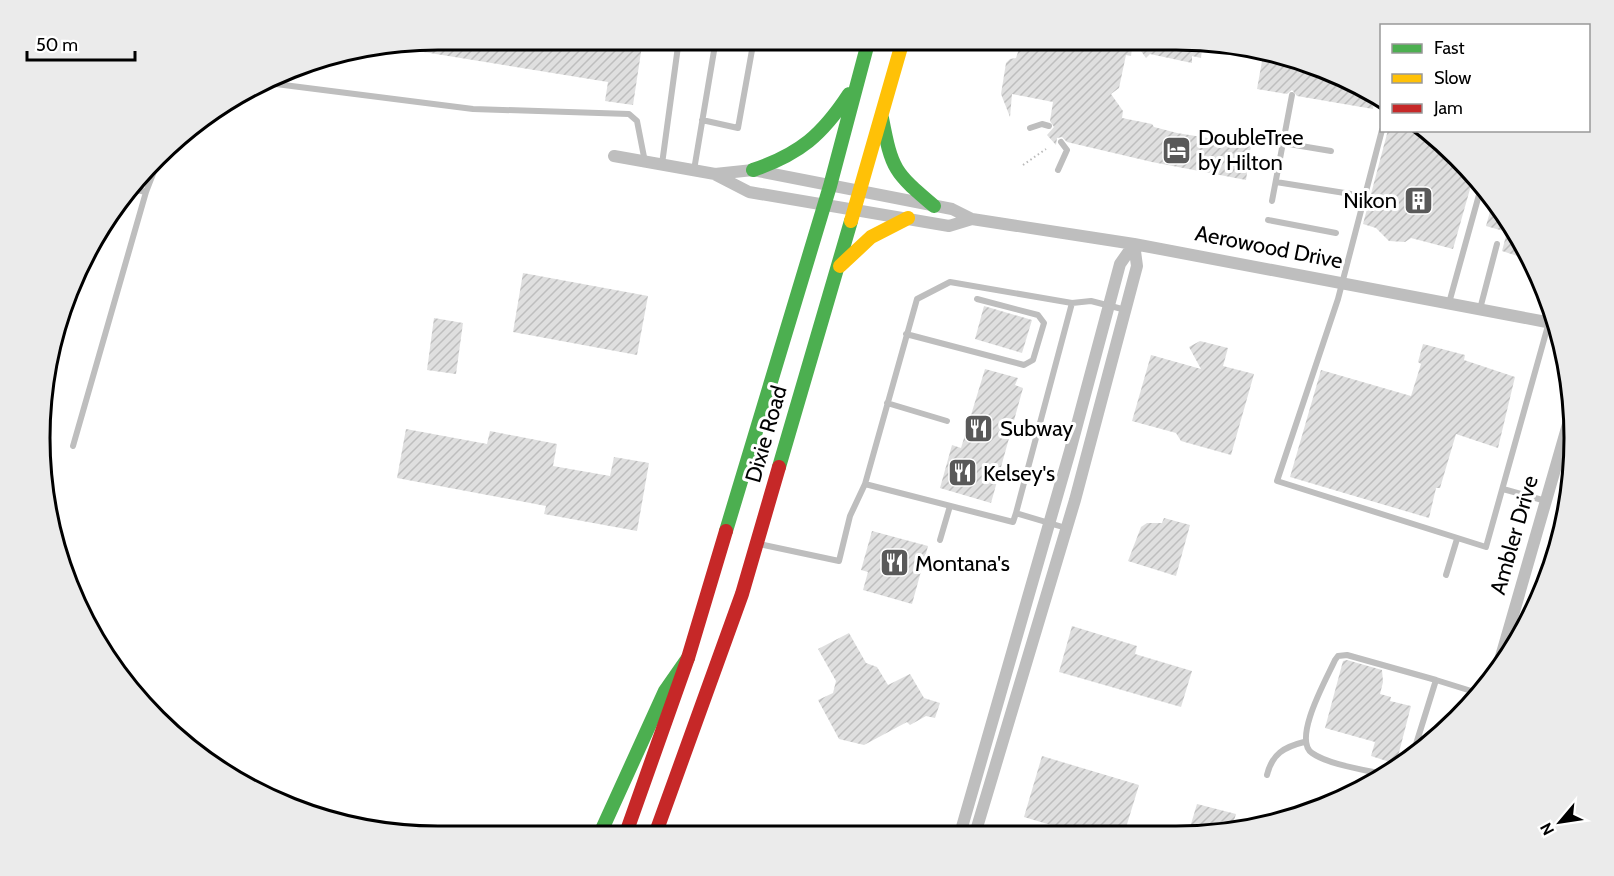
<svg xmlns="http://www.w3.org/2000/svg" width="1614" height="876" viewBox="0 0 1614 876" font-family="Cabin,sans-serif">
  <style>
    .building { fill: url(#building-hatch) }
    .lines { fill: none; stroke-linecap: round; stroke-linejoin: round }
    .path { stroke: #b9b9b9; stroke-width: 2; stroke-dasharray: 1.5 3; stroke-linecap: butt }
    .lane { stroke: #bebebe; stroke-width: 6 }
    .street { stroke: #bebebe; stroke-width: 12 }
    .fast { stroke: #4caf50; stroke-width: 14 }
    .slow { stroke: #ffc107; stroke-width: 14 }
    .jam { stroke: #c62828; stroke-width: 14 }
    .labels { text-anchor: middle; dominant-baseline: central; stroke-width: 6; stroke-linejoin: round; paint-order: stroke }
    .poi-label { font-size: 22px; fill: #000; stroke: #fff; text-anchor: start }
    .street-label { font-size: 22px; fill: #000; stroke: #fff }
    .rim { fill: none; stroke: #000; stroke-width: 3 }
  </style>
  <defs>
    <pattern id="building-hatch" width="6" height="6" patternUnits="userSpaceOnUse" patternTransform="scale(1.5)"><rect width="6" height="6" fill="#dfdfdf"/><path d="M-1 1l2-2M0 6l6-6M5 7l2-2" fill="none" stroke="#bebebe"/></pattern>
  </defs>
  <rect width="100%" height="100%" fill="#fff"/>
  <!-- building -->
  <path class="building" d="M438 39H643L633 105 605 101 608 82 399 48Z
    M1022 40H1133L1131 56 1126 55 1119 88 1111 94 1123 111 1122 118 1152 124 1154 127 1177 133 1251 145 1246 180 1152 162 1067 142 1062 137 1057 138 1056 145 1047 135 1054 127 1050 121 1053 102 1012 94 1010 117 1001 94 1006 63 1010 59 1016 58Z
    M1133 40H1203L1201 58 1192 56V63L1150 54 1146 58Z
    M1264 50 1280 53 1375 92 1373 109 1297 96 1292 90 1287 94 1257 89Z
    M1388 130H1429L1474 175 1453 249 1411 238 1405 242 1389 241 1376 228 1363 224Z
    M1494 197 1517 235 1533 261 1502 251 1507 232 1486 226Z
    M523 273 648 296 637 355 513 332Z
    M984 306 1032 320 1022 353 975 339Z
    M434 318 463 323 456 374 427 370Z
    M1200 341 1228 348 1223 366 1254 374 1231 455 1181 441 1176 433 1132 421 1151 355 1201 369 1189 347Z
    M1423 344 1465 355 1464 360 1515 377 1498 448 1456 434 1440 488H1436L1429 518 1290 477 1321 370 1411 396 1421 364 1418 362Z
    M985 369 1018 378 1015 385 1023 388 991 503 940 488 952 445 961 448Z
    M406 429 487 444 490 431 557 444 553 466 610 476 614 457 649 463 637 531 544 514 546 506 397 478Z
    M1164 518 1190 525 1176 576 1128 561 1141 527 1147 523H1162Z
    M872 531 928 546 912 604 863 590 868 572 861 570Z
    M1072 626 1137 646 1135 654 1192 671 1181 707 1059 672Z
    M849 633 866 663 877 667 888 685 910 674 924 698 940 703 935 718 926 716 910 725 907 722 864 745 839 739 818 700 833 693 836 681 818 649Z
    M1347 660 1382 670 1383 682 1380 694 1391 697 1390 701 1411 706 1396 764 1371 756 1375 742 1325 728 1343 661Z
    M1042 756 1139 785 1124 834H1081L1024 817Z
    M1197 804 1236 814 1230 833 1188 834Z"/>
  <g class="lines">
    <!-- path -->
    <path class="path" d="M1023 165 1046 149"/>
    <!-- lane -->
    <path class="lane" d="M268 83 473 109 629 114 637 121 645 162
      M702 120 738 128 754 39
      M1030 128 1042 124 1049 126
      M1382 130 1338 299 1277 481 1486 547 1549 322
      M1283 143 1331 151
      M662 164 679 39
      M694 170 716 39
      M1058 170 1067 150 1061 142
      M1276 182 1351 194
      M132 189 146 192 158 161
      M1272 201 1292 95
      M1268 220 1336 233
      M1449 303 1482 184
      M1480 309 1497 244
      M906 334 1024 365 1033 360 1044 323 1038 315 977 299
      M887 403 947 421
      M73 446 146 192
      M865 484 1013 522 1016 513 1066 528
      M1503 489 1546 501
      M1016 513 1072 303
      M940 540 950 506
      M759 544 839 561 850 516 865 484 917 299 950 282 1072 303 1091 301 1126 310
      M1446 575 1457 539
      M1412 757 1436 680 1481 694
      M1267 775C1272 754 1284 747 1304 742
      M1387 775C1366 770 1329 765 1312 753 1292 739 1327 678 1335 660L1338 656 1347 655 1436 680"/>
    <!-- street -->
    <path class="street" d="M614 156 715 174 753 170 952 209 972 219 1134 244 1557 324
      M716 175 749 192 949 226 972 219
      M1496 674 1573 407
      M960 834 1070 451 1120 264 1134 244
      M975 834 1075 500 1137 266 1134 244"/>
    <!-- fast -->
    <path class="fast" d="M882 118C892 170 894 172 934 206
      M753 170C800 154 822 135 849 94
      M779 467 851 221
      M726 531 830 186 869 39
      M599 836 665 691 688 658"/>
    <!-- slow -->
    <path class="slow" d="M851 221 903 40
      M840 266 871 237 908 218"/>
    <!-- jam -->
    <path class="jam" d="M655 835 742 594 779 467
      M625 836 688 658 726 531"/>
  </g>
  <!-- icons -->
  <defs>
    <symbol id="hotel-square" viewBox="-11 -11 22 22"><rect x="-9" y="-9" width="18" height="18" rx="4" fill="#595959" stroke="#fff"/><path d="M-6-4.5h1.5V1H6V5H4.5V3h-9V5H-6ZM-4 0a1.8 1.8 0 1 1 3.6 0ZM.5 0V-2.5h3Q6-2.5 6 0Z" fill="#fff"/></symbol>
    <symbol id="building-square" viewBox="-11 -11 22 22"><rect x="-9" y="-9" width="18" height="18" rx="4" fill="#595959" stroke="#fff"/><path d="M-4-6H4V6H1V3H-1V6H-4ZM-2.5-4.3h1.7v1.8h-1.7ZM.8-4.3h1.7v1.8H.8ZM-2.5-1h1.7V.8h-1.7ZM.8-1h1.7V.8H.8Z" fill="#fff"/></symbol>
    <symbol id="restaurant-square" viewBox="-11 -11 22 22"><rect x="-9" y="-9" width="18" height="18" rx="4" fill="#595959" stroke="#fff"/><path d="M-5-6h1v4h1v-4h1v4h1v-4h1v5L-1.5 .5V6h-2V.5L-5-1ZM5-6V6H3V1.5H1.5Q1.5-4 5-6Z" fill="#fff"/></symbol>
  </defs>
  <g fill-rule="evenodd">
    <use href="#hotel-square" x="1160" y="134" width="33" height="33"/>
    <use href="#building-square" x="1402" y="184" width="33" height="33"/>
    <use href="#restaurant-square" x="962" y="412" width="33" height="33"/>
    <use href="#restaurant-square" x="946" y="456" width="33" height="33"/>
    <use href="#restaurant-square" x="878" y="546" width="33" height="33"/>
  </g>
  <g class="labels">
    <!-- poi labels -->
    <g class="poi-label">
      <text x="1198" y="137">DoubleTree<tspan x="1198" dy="25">by Hilton</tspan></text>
      <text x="1397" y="200" text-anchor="end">Nikon</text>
      <text x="1000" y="428">Subway</text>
      <text x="983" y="473">Kelsey's</text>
      <text x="915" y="563">Montana's</text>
    </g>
    <!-- street labels -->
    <g class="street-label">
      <text transform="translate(1269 247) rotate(11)">Aerowood Drive</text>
      <text transform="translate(766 434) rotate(-74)">Dixie Road</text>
      <text transform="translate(1514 535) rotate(-74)">Ambler Drive</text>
    </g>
  </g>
  <!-- crop -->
  <path d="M0 0H1614V876H0ZM438 50H1176A388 388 0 0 1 1564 438V438A388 388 0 0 1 1176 826H438A388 388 0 0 1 50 438V438A388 388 0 0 1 438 50Z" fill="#ebebeb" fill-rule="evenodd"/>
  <path class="rim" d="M438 50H1176A388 388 0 0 1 1564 438V438A388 388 0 0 1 1176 826H438A388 388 0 0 1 50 438V438A388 388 0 0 1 438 50Z"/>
  <!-- legend -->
  <rect x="1380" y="24" width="210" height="108" fill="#ffffff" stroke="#999999" stroke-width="1.5"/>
  <rect x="1392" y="44" width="30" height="9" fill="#4caf50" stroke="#999999" stroke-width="1.5"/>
  <text x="1434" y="54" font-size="18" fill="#000000">Fast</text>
  <rect x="1392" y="74" width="30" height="9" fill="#ffc107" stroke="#999999" stroke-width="1.5"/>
  <text x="1434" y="84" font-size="18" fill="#000000">Slow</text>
  <rect x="1392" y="104" width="30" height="9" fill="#c62828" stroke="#999999" stroke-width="1.5"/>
  <text x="1434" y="114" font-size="18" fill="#000000">Jam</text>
  <!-- north arrow -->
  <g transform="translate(1560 822) rotate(241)" stroke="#ffffff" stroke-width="4.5" paint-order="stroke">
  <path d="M0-4.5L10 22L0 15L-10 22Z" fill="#000000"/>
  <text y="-9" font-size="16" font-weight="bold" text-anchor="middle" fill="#000000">N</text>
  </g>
  <!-- scale -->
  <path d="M27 51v9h108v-9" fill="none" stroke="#000000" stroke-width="3"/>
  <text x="36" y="51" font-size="18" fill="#000000" stroke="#ffffff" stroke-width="4.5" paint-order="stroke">50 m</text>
</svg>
